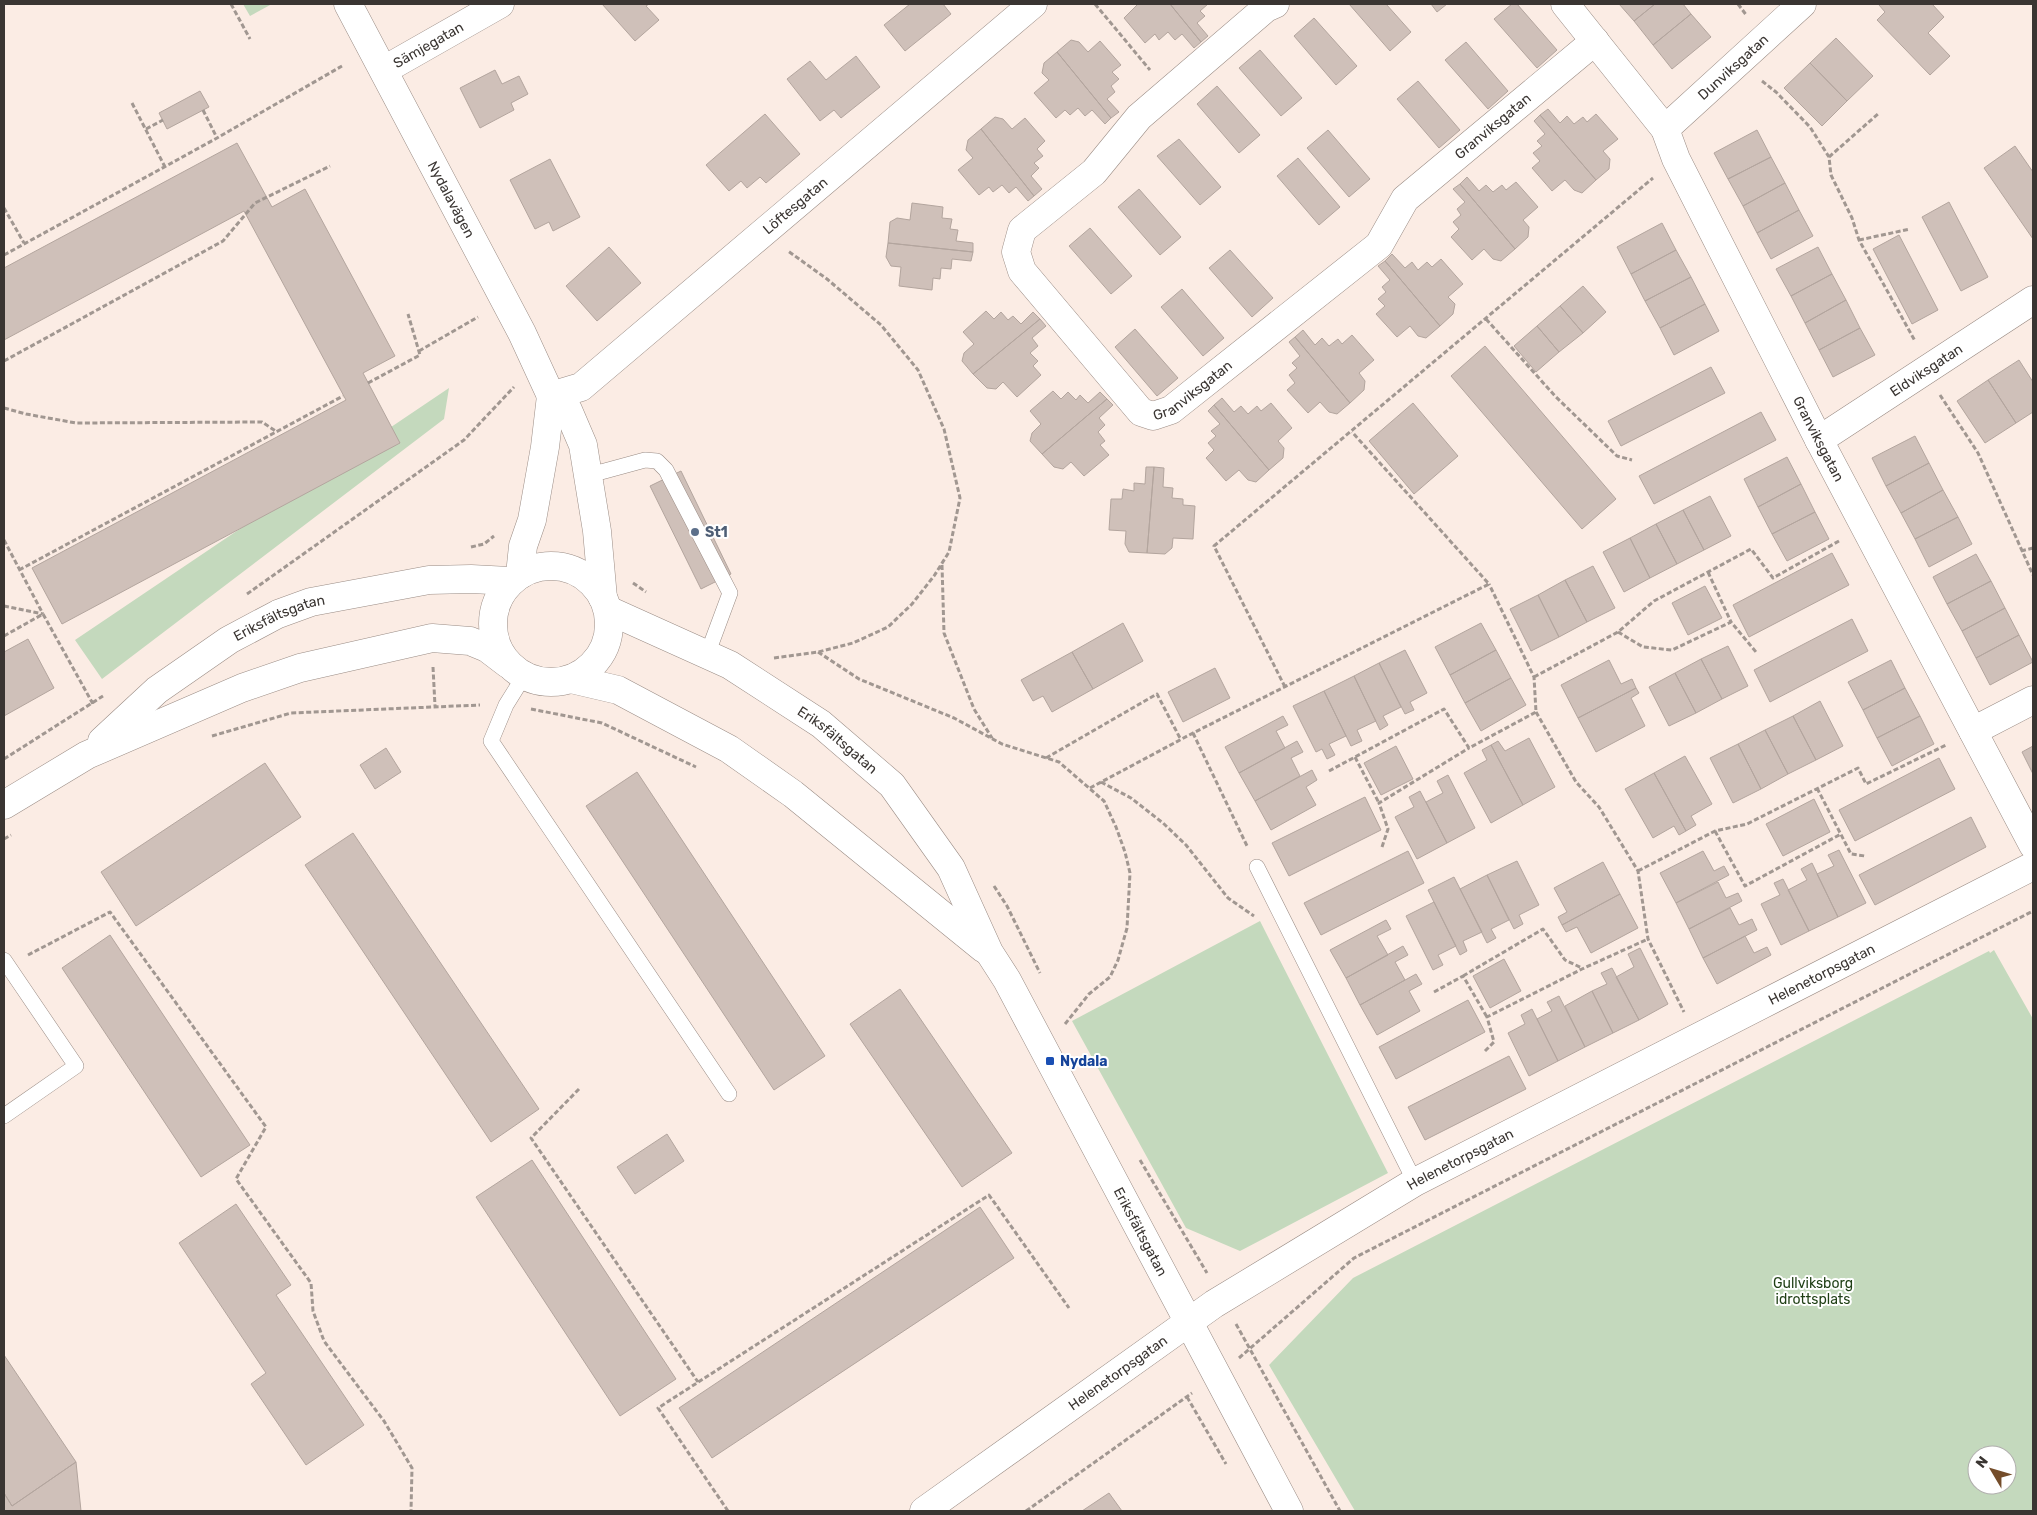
<svg xmlns="http://www.w3.org/2000/svg" width="2037" height="1515" viewBox="0 0 2037 1515" font-family="Rubik,sans-serif">
  <style>
    .green { fill: #c4d9bd; fill-rule: evenodd }
    .building { fill: #cfc0b9; stroke: #b3a59e }
    .lines { fill: none; stroke-linecap: round; stroke-linejoin: round }
    .lane-casing { stroke: #9a8c85; stroke-width: 16 }
    .street-casing { stroke: #9a8c85; stroke-width: 29 }
    .secondary-casing { stroke: #9a8c85; stroke-width: 29 }
    .path { stroke: #a19791; stroke-width: 3; stroke-dasharray: 5 2.5; stroke-linecap: butt }
    .lane { stroke: #fff; stroke-width: 15 }
    .street { stroke: #fff; stroke-width: 28 }
    .secondary { stroke: #fff; stroke-width: 28 }
    .service-dot { fill: #5c6f8a; stroke: #fff; stroke-width: 2 }
    .transit-dot { fill: #1a4fb4; stroke: #fff; stroke-width: 2 }
    .labels { text-anchor: middle; dominant-baseline: central; stroke-width: 4; stroke-linejoin: round; paint-order: stroke }
    .street-label { font-size: 14px; fill: #3a3532; stroke: #fff }
    .service-label { font-size: 14px; font-weight: bold; fill: #4e5e75; stroke: #fff; text-anchor: start }
    .transit-label { font-size: 14px; font-weight: bold; fill: #164399; stroke: #fff; text-anchor: start }
    .park-label { font-size: 14px; fill: #1f3f15; stroke: #fff }
  </style>
  <rect width="100%" height="100%" fill="#fbece4"/>
  <!-- green -->
  <path class="green" d="M243 4H272L250 16Z
    M449 388 444 419 102 679 75 640Z
    M1260 921 1388 1173 1240 1251 1186 1228 1072 1021Z
    M1994 950 2033 1019V1511H1355L1269 1365 1353 1278 1989 951 1990 953ZM1977 1455H2007V1485H1977Z"/>
  <!-- building -->
  <path class="building" d="M602 4H649L646 6 659 20 635 41Z
    M910 4H943L951 14 905 51 884 25Z
    M1138 4H1170L1201 42 1194 48 1182 34 1175 40 1168 32 1159 40 1155 34 1145 43 1124 18Z
    M1170 4H1208L1200 11 1205 16 1197 23 1208 36 1201 42Z
    M1349 4H1386L1411 32 1390 51Z
    M1431 4H1447L1437 12Z
    M1512 4H1517L1557 50 1537 68 1494 19Z
    M1619 4H1655L1634 21Z
    M1655 4H1683L1691 14 1653 45 1634 21Z
    M1880 4H1932L1944 17 1928 33 1950 56 1930 75 1877 20 1885 12 1879 5Z
    M1691 14 1711 37 1672 69 1653 45Z
    M1314 18 1357 66 1336 85 1294 36Z
    M1836 38 1873 76 1847 101 1810 63Z
    M1071 40 1079 42 1088 52 1100 41 1121 65 1112 72 1119 79 1111 86 1115 92 1107 99 1119 112 1111 118 1057 52Z
    M1466 42 1508 91 1488 109 1445 60Z
    M1260 50 1302 98 1281 116 1239 68Z
    M1057 52 1111 118 1105 124 1092 110 1085 116 1078 108 1070 115 1065 110 1056 118 1034 93 1049 80 1042 73 1044 63Z
    M856 56 880 87 841 118 834 110 820 121 787 79 810 61 826 80Z
    M1810 63 1847 101 1822 126 1784 88Z
    M495 70 502 84 519 76 528 94 511 103 514 110 480 128 460 88Z
    M1418 81 1460 130 1439 148 1397 99Z
    M1217 86 1260 135 1239 153 1197 104Z
    M200 91 209 107 167 129 159 113Z
    M1548 109 1560 123 1567 116 1574 124 1583 117 1587 122 1596 114 1618 139 1603 151 1610 159 1609 169 1596 180 1540 115Z
    M765 114 800 154 766 183 760 177 747 188 741 181 729 191 706 165Z
    M1540 115 1596 180 1582 193 1574 190 1565 180 1552 191 1532 168 1540 161 1533 153 1542 146 1537 141 1545 134 1534 121Z
    M995 117 1003 119 1012 129 1025 118 1045 141 1037 149 1043 156 1034 163 1039 168 1031 176 1042 189 1034 196 981 129Z
    M981 129 1034 196 1028 201 1016 187 1009 193 1002 185 993 192 989 187 979 195 958 170 973 158 966 150 968 140Z
    M1328 130 1370 179 1349 197 1307 148Z
    M1757 130 1771 157 1728 179 1714 153Z
    M1179 139 1221 187 1200 205 1157 156Z
    M237 143 272 207 305 189 395 356 363 373 400 443 62 624 32 568 346 400 244 211 4 340V268Z
    M2015 146 2033 172V239L1984 168Z
    M1771 157 1785 183 1743 206 1728 179Z
    M1298 158 1340 207 1319 225 1277 176Z
    M550 159 580 217 553 231 549 222 535 229 510 180Z
    M1467 177 1479 191 1486 185 1493 192 1502 185 1506 190 1516 182 1538 207 1523 220 1529 227 1528 237 1515 249 1460 184Z
    M1785 183 1799 210 1757 233 1743 206Z
    M1460 184 1515 249 1501 261 1493 259 1484 249 1472 260 1451 237 1459 229 1453 222 1461 215 1457 209 1465 202 1453 189Z
    M1139 189 1181 237 1160 255 1118 207Z
    M1949 202 1988 277 1961 291 1922 217Z
    M912 203 943 207 942 218 952 219 950 229 958 230 956 241 973 243V252L888 243 890 222 897 218 910 220Z
    M1799 210 1813 236 1771 259 1757 233Z
    M1662 223 1676 250 1631 274 1617 247Z
    M1090 228 1132 276 1111 294 1069 246Z
    M1899 235 1938 310 1912 324 1873 249Z
    M888 243 973 252 971 261 952 259 951 269 941 268 940 279 933 278 932 290 899 286 901 267 891 266 886 257Z
    M609 247 641 283 597 321 566 286Z
    M1818 247 1832 274 1791 296 1776 269Z
    M1230 250 1273 298 1252 317 1209 268Z
    M1676 250 1691 277 1645 301 1631 274Z
    M1392 254 1405 268 1412 262 1418 270 1427 262 1432 267 1441 259 1463 284 1448 297 1455 304 1453 314 1440 326 1385 261Z
    M1385 261 1440 326 1426 338 1418 336 1410 326 1397 337 1376 314 1385 306 1378 299 1386 292 1382 287 1390 280 1378 266Z
    M1832 274 1846 300 1805 323 1791 296Z
    M1691 277 1705 304 1660 328 1645 301Z
    M1583 286 1606 312 1583 333 1560 306Z
    M1182 289 1224 338 1203 356 1161 307Z
    M1846 300 1860 328 1819 350 1805 323Z
    M1705 304 1719 331 1674 355 1660 328Z
    M1560 306 1583 333 1559 352 1537 326Z
    M986 311 994 319 1001 312 1008 320 1013 316 1021 324 1033 312 1040 319 973 374 962 361 964 353 974 344 963 332Z
    M1040 319 1046 326 1032 338 1038 346 1030 353 1038 361 1033 366 1041 375 1017 397 1003 382 996 389 987 388 973 374Z
    M1537 326 1559 352 1536 372 1514 346Z
    M1860 328 1875 355 1833 377 1819 350Z
    M1135 329 1178 378 1157 396 1115 347Z
    M1303 330 1315 345 1322 338 1329 346 1338 339 1342 344 1352 335 1374 360 1359 373 1365 381 1364 390 1350 403 1295 337Z
    M1295 337 1350 403 1337 414 1329 412 1320 402 1308 413 1287 390 1295 383 1289 375 1297 368 1292 363 1300 356 1289 342Z
    M1485 346 1616 499 1582 529 1451 376Z
    M2019 360 2033 382V412L2016 423 1988 380Z
    M1711 367 1725 393 1621 446 1608 421Z
    M1988 380 2016 423 1985 443 1957 401Z
    M1053 391 1061 399 1068 392 1076 400 1080 395 1088 403 1100 392 1107 399 1042 454 1030 441 1032 433 1041 424 1030 411Z
    M1222 398 1234 412 1241 406 1248 414 1257 406 1261 411 1271 403 1292 428 1278 441 1284 448 1283 458 1269 470 1214 405Z
    M1107 399 1113 405 1099 418 1105 425 1098 432 1105 441 1100 445 1109 455 1084 476 1071 462 1063 469 1054 467 1042 454Z
    M1413 403 1458 456 1414 494 1369 441Z
    M1214 405 1269 470 1256 482 1248 480 1239 470 1226 481 1206 458 1214 450 1208 443 1216 436 1211 431 1220 424 1208 411Z
    M1761 412 1776 440 1654 504 1639 476Z
    M1915 436 1929 463 1886 486 1872 458Z
    M1787 457 1801 484 1758 507 1744 479Z
    M1929 463 1943 490 1901 513 1886 486Z
    M1146 467H1154L1147 553 1129 552 1125 544 1126 531 1109 530 1111 499H1122L1123 489 1134 491V483L1145 484Z
    M1154 467 1164 468 1163 487 1173 488 1172 498 1183 499V505L1195 506 1193 539 1173 538 1172 548 1165 554 1147 553Z
    M681 471 731 574 701 589 650 486Z
    M1801 484 1815 512 1772 534 1758 507Z
    M1943 490 1958 517 1915 539 1901 513Z
    M1710 496 1731 536 1704 550 1683 510Z
    M1683 510 1704 550 1677 564 1656 524Z
    M1815 512 1829 539 1787 561 1772 534Z
    M1958 517 1972 544 1929 567 1915 539Z
    M1656 524 1677 564 1650 578 1630 538Z
    M1630 538 1650 578 1624 592 1603 552Z
    M1832 553 1849 585 1749 637 1733 605Z
    M1976 554 1991 581 1947 604 1933 577Z
    M1593 566 1615 608 1587 622 1565 580Z
    M1565 580 1587 622 1559 637 1538 595Z
    M1991 581 2005 608 1962 631 1947 604Z
    M1705 586 1722 618 1688 635 1672 603Z
    M1538 595 1559 637 1531 651 1510 609Z
    M2005 608 2019 635 1976 658 1962 631Z
    M1852 619 1868 651 1770 702 1754 670Z
    M1123 623 1143 661 1093 689 1072 652Z
    M1481 623 1496 650 1450 675 1435 647Z
    M2019 635 2033 662 1990 685 1976 658Z
    M28 639 54 688 4 716V652Z
    M1728 646 1748 686 1722 699 1701 659Z
    M1405 650 1427 693 1410 702 1414 710 1405 714 1379 663Z
    M1496 650 1511 678 1465 703 1450 675Z
    M1072 652 1093 689 1052 712 1043 696 1033 701 1021 680Z
    M1701 659 1722 699 1696 713 1675 673Z
    M1609 660 1621 684 1632 679 1636 688 1578 718 1561 685Z
    M1891 660 1905 688 1863 710 1848 682Z
    M1379 663 1401 707 1383 716 1388 725 1380 730 1354 676Z
    M1215 668 1230 698 1183 722 1168 692Z
    M1675 673 1696 713 1669 726 1649 687Z
    M1354 676 1376 721 1357 730 1362 741 1351 746 1324 691Z
    M1511 678 1526 705 1481 731 1465 703Z
    M1636 688 1639 693 1631 698 1645 726 1596 752 1578 718Z
    M1905 688 1920 716 1877 738 1863 710Z
    M1324 691 1346 736 1329 744 1335 755 1327 759 1322 749 1316 752 1293 706Z
    M1820 701 1843 746 1816 760 1793 716Z
    M1283 716 1288 725 1276 731 1285 748 1239 773 1225 747Z
    M1793 716 1816 760 1788 774 1765 730Z
    M1920 716 1934 744 1892 766 1877 738Z
    M1765 730 1788 774 1761 789 1738 744Z
    M1529 738 1555 787 1523 805 1491 745 1498 741 1505 751Z
    M1297 741 1303 752 1291 758 1300 776 1255 801 1239 773Z
    M1738 744 1761 789 1733 803 1710 758Z
    M1491 745 1523 805 1491 823 1464 773 1487 760 1482 750Z
    M1396 746 1413 779 1381 795 1364 763Z
    M2033 746V774L2022 752Z
    M386 748 401 772 375 789 360 765Z
    M1685 756 1712 804 1691 816 1696 825 1686 831 1654 773Z
    M1939 758 1955 789 1855 841 1839 810Z
    M265 763 301 817 136 926 101 872Z
    M1312 770 1317 780 1306 787 1316 805 1271 830 1255 801Z
    M637 772 825 1056 774 1090 586 806Z
    M1654 773 1686 831 1679 835 1674 826 1653 838 1625 789Z
    M1448 775 1475 828 1447 843 1426 802 1443 793 1437 781Z
    M1420 791 1447 843 1417 859 1395 817 1414 807 1409 797Z
    M1365 797 1381 830 1289 876 1272 843Z
    M1814 799 1830 832 1783 856 1766 824Z
    M1971 817 1986 847 1875 905 1859 875Z
    M353 833 539 1109 491 1142 305 865Z
    M1839 850 1866 903 1838 917 1817 874 1834 866 1828 855Z
    M1408 851 1424 883 1321 935 1304 903Z
    M1703 851 1714 871 1724 866 1729 875 1676 903 1660 873Z
    M1517 861 1539 905 1519 915 1523 924 1514 929 1487 875Z
    M1603 862 1620 894 1562 925 1558 917 1567 912 1554 888Z
    M1812 863 1838 917 1809 931 1788 890 1807 880 1801 869Z
    M1487 875 1509 920 1491 929 1496 938 1487 943 1460 889Z
    M1454 877 1482 932 1463 941 1467 951 1460 955 1428 890Z
    M1783 879 1809 931 1781 945 1761 904 1780 895 1774 883Z
    M1718 882 1726 898 1738 893 1742 901 1689 929 1676 903Z
    M1620 894 1638 928 1591 953 1577 927 1566 932 1562 925Z
    M1434 902 1456 946 1438 955 1443 965 1433 970 1406 916Z
    M1730 908 1739 925 1752 919 1757 930 1703 958 1689 929Z
    M1386 920 1391 929 1377 936 1388 955 1346 978 1330 950Z
    M110 935 250 1145 201 1177 62 968Z
    M1745 936 1754 953 1767 947 1771 955 1717 984 1703 958Z
    M1403 946 1408 955 1395 962 1405 980 1360 1005 1346 978Z
    M1640 948 1668 1004 1639 1020 1616 977 1634 967 1628 954Z
    M1504 959 1521 991 1490 1008 1473 976Z
    M1612 968 1639 1020 1613 1033 1592 991 1607 984 1601 973Z
    M1416 974 1422 984 1409 991 1420 1011 1377 1035 1360 1005Z
    M900 989 1012 1153 962 1187 850 1024Z
    M1592 991 1613 1033 1585 1047 1565 1006Z
    M1559 996 1585 1047 1558 1061 1537 1019 1552 1011 1547 1002Z
    M1468 1000 1485 1032 1396 1079 1379 1047Z
    M1532 1009 1558 1061 1529 1076 1508 1033 1525 1024 1521 1015Z
    M1509 1056 1526 1089 1425 1140 1408 1107Z
    M667 1134 684 1161 635 1194 617 1167Z
    M532 1160 676 1379 620 1416 476 1197Z
    M236 1204 291 1285 276 1295 364 1425 306 1465 251 1384 266 1373 179 1243Z
    M980 1207 1014 1258 712 1458 679 1408Z
    M4 1355 76 1462 12 1506 4 1493Z
    M76 1462 81 1511H4V1493L12 1506Z
    M1109 1493 1122 1511H1082Z"/>
  <g class="lines">
    <defs>
      <path id="lane" d="M588 471 601 472 645 460 657 461 666 470 730 593 707 655
        M524 676 506 705 491 741 729 1094
        M1257 867 1415 1182
        M4 960 76 1066 4 1116"/>
      <g id="street">
        <path id="s1" d="M348 4 522 333 551 396 568 410 583 445 597 531 603 598"/>
        <path id="s2" d="M1275 4 1266 8 1139 117 1094 172 1022 230 1016 252 1022 271 1141 412 1153 416 1171 410 1379 245 1405 199 1595 41"/>
        <path id="s3" d="M1565 4 1665 129 1676 159 1819 440 2033 845"/>
        <path id="s4" d="M384 70 500 4"/>
        <path id="s5" d="M1665 129 1802 4"/>
        <path id="s6" d="M551 396 581 387 1033 4"/>
        <path id="s7" d="M1819 440 2033 300"/>
        <path d="M520 575 523 546 532 520 545 447 551 396"/>
        <path d="M1973 731 2033 700"/>
        <path id="s8" d="M924 1511 1214 1304 1415 1182 2033 866"/>
      </g>
      <g id="secondary">
        <circle cx="551" cy="624" r="58"/>
        <path id="s9" d="M608 610 730 665 821 724 892 785 951 868 989 952 1007 980 1289 1511"/>
        <path d="M571 679 618 690 729 749 793 794 984 949"/>
        <path id="s10" d="M102 741 157 690 229 640 278 614 311 602 429 580 471 579 511 581"/>
        <path d="M4 805 87 755 242 688 300 668 432 638 470 641 487 648 508 664"/>
      </g>
    </defs>
    <!-- lane casing -->
    <use href="#lane" class="lane-casing"/>
    <!-- street casing -->
    <use href="#street" class="street-casing"/>
    <!-- secondary casing -->
    <use href="#secondary" class="secondary-casing"/>
    <!-- path -->
    <path class="path" d="M231 4 250 39
      M1095 4 1150 70
      M1738 4 1747 16
      M1762 81 1776 92 1810 127 1829 157 1831 175 1852 218 1859 240 1915 341
      M132 103 165 167
      M203 110 217 138
      M146 129 163 120
      M1829 157 1879 113
      M4 208 24 243
      M1859 240 1910 229
      M4 255 217 138 342 66
      M1486 319 1555 396 1617 456 1632 460
      M419 351 478 317
      M4 361 223 241 255 203 330 166
      M368 383 420 355 408 314
      M1940 395 1978 453 2033 575
      M4 408 26 414 76 423 262 422 277 432
      M4 540 43 614
      M471 547 484 544 494 536
      M2021 551 2033 548
      M942 565 944 633 974 709 992 738
      M19 570 343 396
      M1708 572 1731 622
      M633 583 646 592
      M247 594 464 440 514 387
      M4 606 43 614
      M1618 632 1643 647 1672 650 1731 622 1756 652
      M4 636 43 614 93 704
      M818 652 859 679 954 718 1002 744 1059 762 1104 801 1116 827 1125 852 1130 873 1127 928 1118 960 1110 977 1089 994 1065 1024
      M774 658 818 652 853 643 888 627 912 604 934 576 949 552 960 498 944 429 918 370 881 325 827 279 788 251
      M433 667 435 706
      M1534 677 1618 632 1654 601 1751 549 1773 578 1839 541
      M1285 687 1214 546 1653 178
      M531 709 602 723 696 767
      M1536 712 1576 782 1599 807 1638 871 1648 939 1684 1012
      M1193 733 1248 848
      M212 736 291 713 480 705
      M1355 757 1379 803
      M1046 758 1157 694 1181 740
      M4 759 103 696
      M1329 771 1444 709 1469 748 1536 712 1534 677 1489 584
      M1101 782 1131 798 1163 823 1186 845 1228 898 1254 916
      M1090 788 1193 733 1489 584 1352 432
      M1817 788 1851 854 1865 856
      M1715 831 1745 886 1841 834
      M4 839 11 835
      M1382 847 1388 829 1379 803 1469 748
      M1638 871 1715 831 1747 824 1858 768 1866 784 1946 745
      M994 886 1007 906 1040 973
      M28 955 110 912 266 1127 236 1179 311 1283 313 1311 324 1341 384 1421 412 1468 411 1511
      M1463 976 1543 929 1565 960 1582 968
      M1434 992 1463 976 1487 1017
      M1485 1051 1494 1042 1487 1017 1582 969 1648 939
      M579 1089 531 1138 698 1382
      M1140 1160 1207 1273
      M1236 1324 1340 1511
      M1239 1358 1354 1258 2033 911
      M1187 1397 1226 1464
      M728 1511 658 1408 989 1195 1069 1308
      M1026 1511 1192 1393"/>
    <!-- lane -->
    <use href="#lane" class="lane"/>
    <!-- street -->
    <use href="#street" class="street"/>
    <!-- secondary -->
    <use href="#secondary" class="secondary"/>
  </g>
  <!-- markers -->
  <circle class="service-dot" cx="695" cy="532" r="5"/>
  <rect class="transit-dot" x="1045" y="1056" width="10" height="10" rx="2.5"/>
  <g class="labels">
    <!-- street labels -->
    <g class="street-label">
      <text stroke="none"><textPath href="#s4" startOffset="51">Sämjegatan</textPath></text>
      <text stroke="none"><textPath href="#s5" startOffset="92">Dunviksgatan</textPath></text>
      <text stroke="none"><textPath href="#s2" startOffset="1032">Granviksgatan</textPath></text>
      <text stroke="none"><textPath href="#s1" startOffset="221">Nydalavägen</textPath></text>
      <text stroke="none"><textPath href="#s6" startOffset="312">Löftesgatan</textPath></text>
      <text stroke="none"><textPath href="#s7" startOffset="128">Eldviksgatan</textPath></text>
      <text stroke="none"><textPath href="#s2" startOffset="628">Granviksgatan</textPath></text>
      <text stroke="none"><textPath href="#s3" startOffset="506">Granviksgatan</textPath></text>
      <text stroke="none"><textPath href="#s10" startOffset="218">Eriksfältsgatan</textPath></text>
      <text stroke="none"><textPath href="#s9" startOffset="265">Eriksfältsgatan</textPath></text>
      <text stroke="none"><textPath href="#s8" startOffset="1048">Helenetorpsgatan</textPath></text>
      <text stroke="none"><textPath href="#s8" startOffset="642">Helenetorpsgatan</textPath></text>
      <text stroke="none"><textPath href="#s9" startOffset="848">Eriksfältsgatan</textPath></text>
      <text stroke="none"><textPath href="#s8" startOffset="238">Helenetorpsgatan</textPath></text>
    </g>
    <!-- service labels -->
    <g class="service-label">
      <text x="705" y="532">St1</text>
    </g>
    <!-- transit labels -->
    <g class="transit-label">
      <text x="1060" y="1061">Nydala</text>
    </g>
    <!-- park labels -->
    <g class="park-label">
      <text x="1813" y="1283">Gullviksborg<tspan x="1813" dy="16">idrottsplats</tspan></text>
    </g>
  </g>
  <!-- border -->
  <rect width="2037" height="1515" fill="none" stroke="#3a3532" stroke-width="10"/>
  <!-- north arrow -->
  <g transform="translate(1992 1470) rotate(308)"><circle r="24" fill="#ffffff" stroke="#b0aead"/>
  <path d="M0-4L9 19L0 12L-9 19Z" fill="#744d2a"/>
  <text y="-8" font-size="14" font-weight="bold" text-anchor="middle" fill="#3a3532">N</text>
  </g>
</svg>
